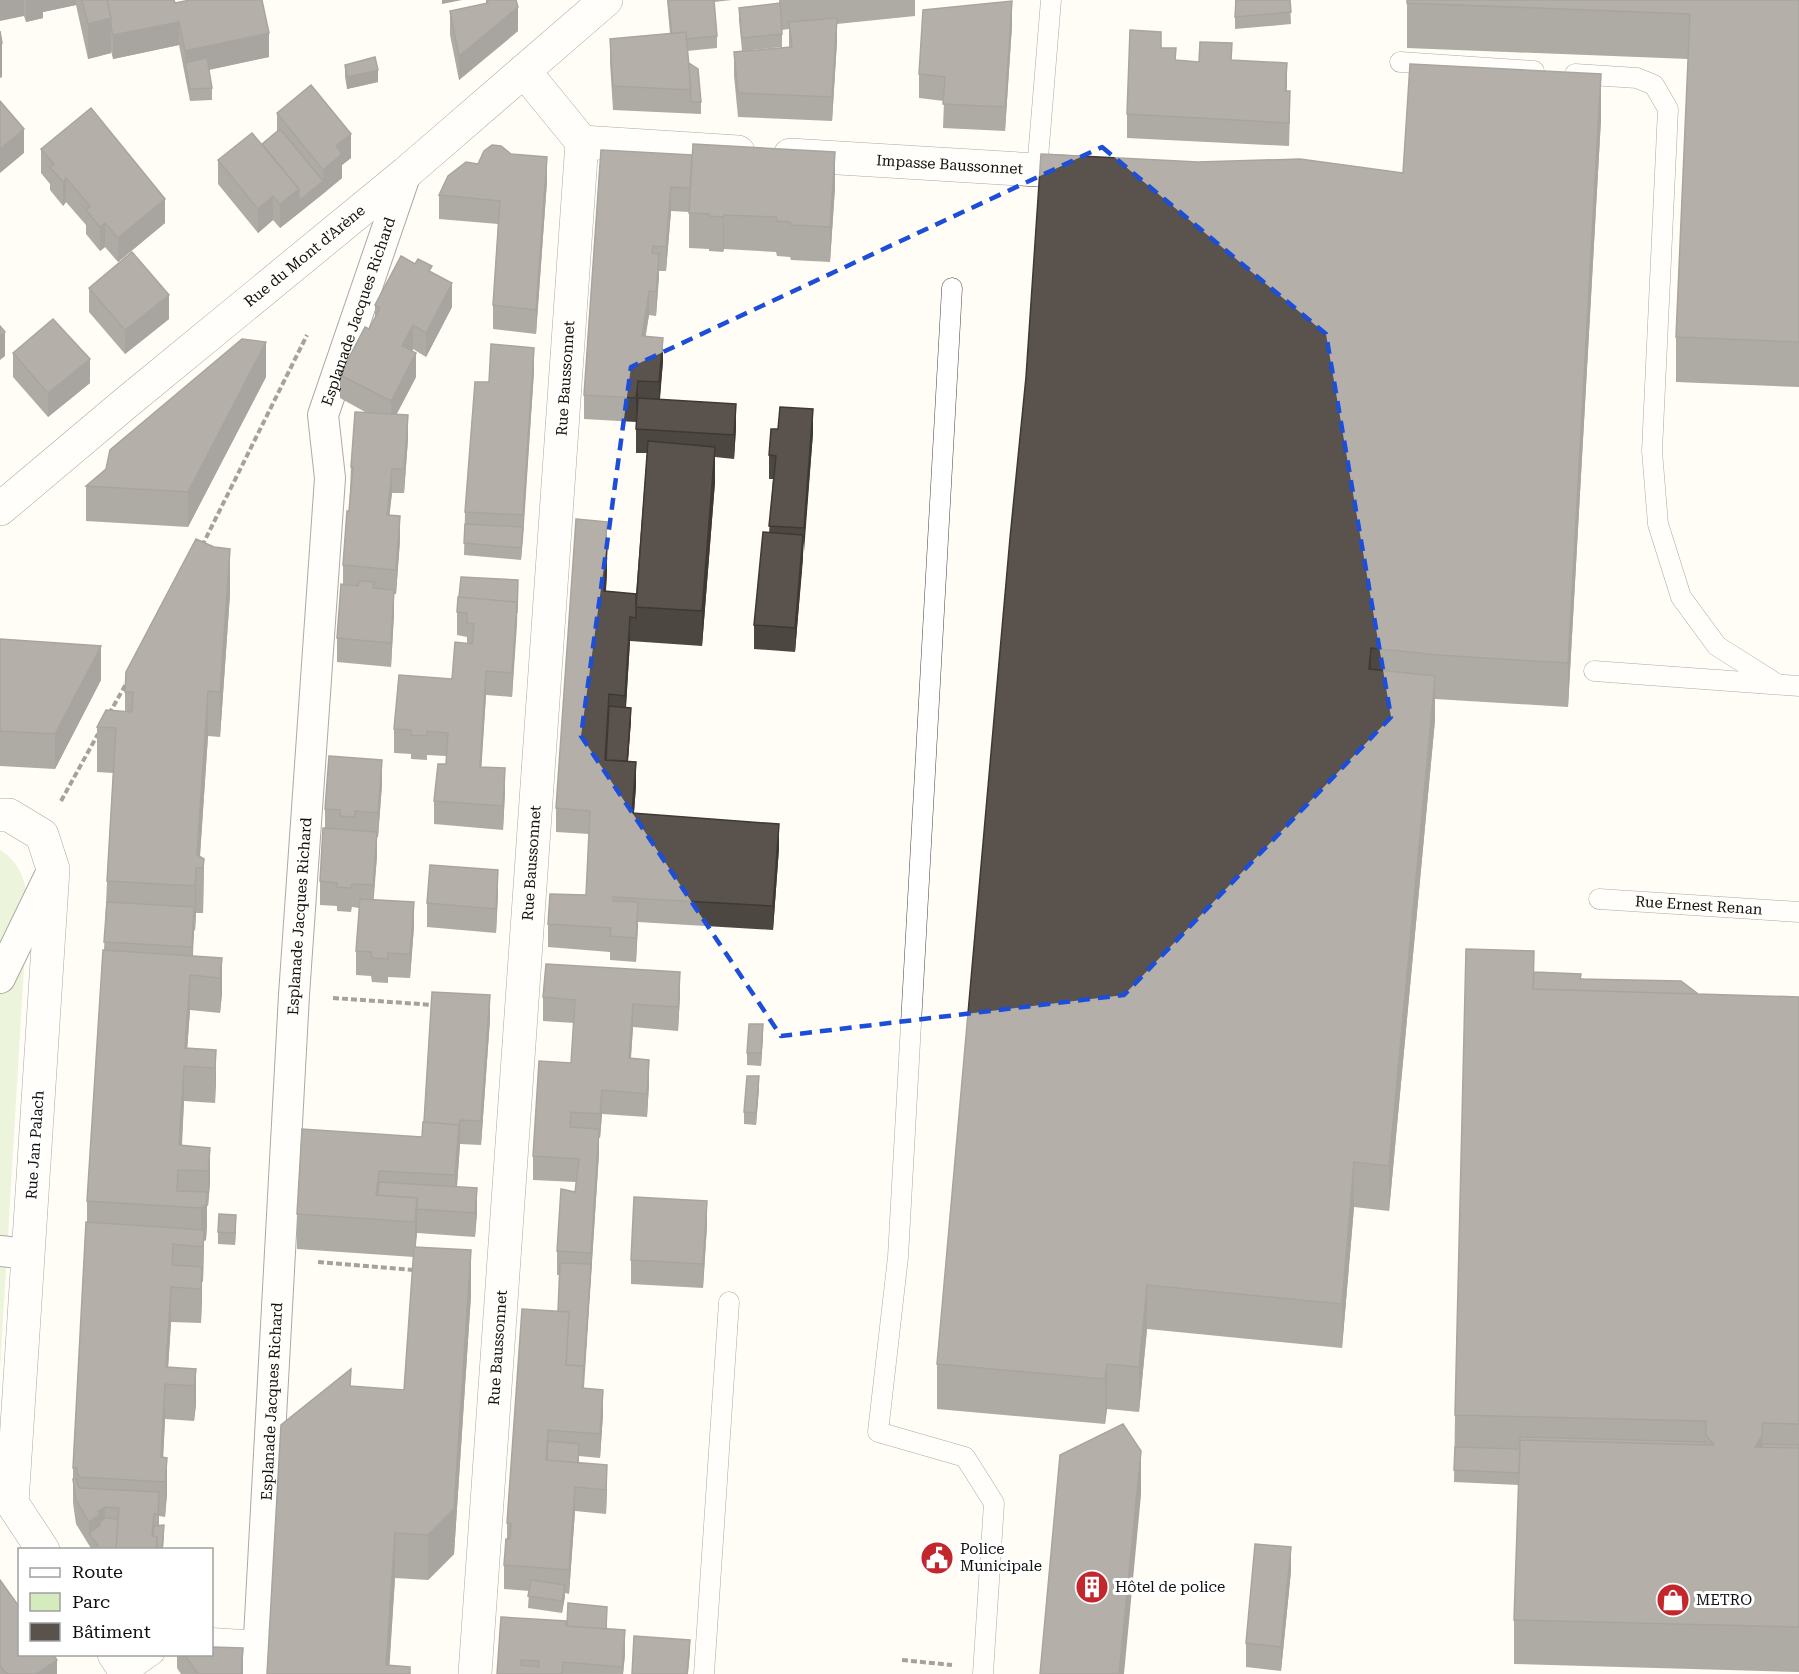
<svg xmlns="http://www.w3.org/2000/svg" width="1799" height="1674" viewBox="0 0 1799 1674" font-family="'Roboto Serif',serif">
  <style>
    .green { fill: #d5ebbd }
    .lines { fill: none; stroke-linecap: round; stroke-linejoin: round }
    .service-casing { stroke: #444; stroke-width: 21 }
    .pedestrian-casing { stroke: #444; stroke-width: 32 }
    .minor-casing { stroke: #444; stroke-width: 34 }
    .path { stroke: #333; stroke-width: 4; stroke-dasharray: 6 3; stroke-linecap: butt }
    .service { stroke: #fff; stroke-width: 20 }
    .pedestrian { stroke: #fff; stroke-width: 30 }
    .minor { stroke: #fff; stroke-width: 33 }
    .wall { fill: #4d4742 }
    .shaded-wall { fill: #3f3936 }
    .building { fill: #5a524d; stroke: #3f3936; stroke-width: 1.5; fill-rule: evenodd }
    .marked { fill: none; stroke: #1d4ed8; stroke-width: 4.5; stroke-dasharray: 12 8; stroke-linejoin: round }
    .labels { text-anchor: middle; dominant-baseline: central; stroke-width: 6; stroke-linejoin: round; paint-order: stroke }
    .street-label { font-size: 15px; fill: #111; stroke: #fff }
    .poi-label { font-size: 15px; fill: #111; stroke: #fff; text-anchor: start }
  </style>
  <rect width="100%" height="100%" fill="#fffdf5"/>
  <!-- green -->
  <path class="green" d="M0 850C19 861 25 880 28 900L0 1370Z"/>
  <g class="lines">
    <defs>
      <g id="service">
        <path d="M1400 62 1534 71"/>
        <path d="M1575 74 1637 78 1654 85 1668 109 1652 451 1658 524 1681 597 1717 646 1777 684"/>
        <path d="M1037 170 1051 0"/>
        <path d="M952 288 898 1257 878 1432 965 1457 994 1503 983 1674"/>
        <path d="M1594 671 1799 686"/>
        <path id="s1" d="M1599 899 1799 912"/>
        <path d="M212 1638 259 1641"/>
        <path d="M126 1674 154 1654"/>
        <path d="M704 1674 729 1302"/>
      </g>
      <g id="pedestrian">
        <path d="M0 978 51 873"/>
        <path d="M0 1251 28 1254"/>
        <path id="s2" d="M257 1674 294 995 330 478 323 415 406 173"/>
      </g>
      <g id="minor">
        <path d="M582 142 738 152"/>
        <path id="s3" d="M790 155 1086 173"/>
        <path id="s4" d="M0 509 127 402 406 173 606 0"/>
        <path d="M0 815H9L42 835 53 869 12 1503 43 1550"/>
        <path d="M114 1654 127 1674"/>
        <path id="s5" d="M475 1674 582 142 524 71"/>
      </g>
    </defs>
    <!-- service casing -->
    <use href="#service" class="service-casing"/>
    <!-- pedestrian casing -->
    <use href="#pedestrian" class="pedestrian-casing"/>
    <!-- minor casing -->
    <use href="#minor" class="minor-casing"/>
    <!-- path -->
    <path class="path" d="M202 546 307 335
      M109 714 126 684
      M61 801 98 734
      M333 998 434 1005
      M318 1262 415 1270
      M902 1660 952 1665"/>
    <!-- service -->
    <use href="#service" class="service"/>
    <!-- pedestrian -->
    <use href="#pedestrian" class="pedestrian"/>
    <!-- minor -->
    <use href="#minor" class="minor"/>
  </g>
  <!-- wall -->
  <path class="wall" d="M0 0H174L175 3 269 57 209 70 212 88V100L190 101 179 45 113 59 111 51V53L88 59 76 5 43 12V18L26 22 24 16Z
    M486 0H516L518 31 459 80 450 35V11L486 4Z
    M667 0H732L714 2 717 36V48L687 51 689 63 701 102V114L613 110 610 63V39L670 34Z
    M779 0H915V16L837 24V41L832 121 738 117 734 76V52L789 47V29L782 30V47L742 51 739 20V8L779 3Z
    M1235 0H1290L1291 24 1235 29Z
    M1407 0H1799V387L1676 382V337L1688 59 1407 48Z
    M1012 25 1005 131 943 128 944 101 919 98V74Z
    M1161 48 1176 60 1199 62 1232 60 1287 91 1290 115 1289 146 1127 138V114Z
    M345 65 378 82 347 89 345 77Z
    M277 113 351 158 342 165V178L323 194 280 228 273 220 258 233 218 184V160L262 144 277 131Z
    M1601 119 1568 707 1435 699V720L1389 1211 1354 1207 1342 1348 1147 1329 1139 1412 1107 1409 1105 1424 937 1409V1364L1403 173Z
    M41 149 165 223 118 262 105 247 100 251 86 234V225L66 202 63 206 50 190V184L41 173Z
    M601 150 835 187 830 262 791 260 790 257 777 256 776 252 724 249 723 252 709 251V249L689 248V212L671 211 666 271H659L656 316 649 315 645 336 663 361 660 399 736 428 734 459 715 457V482L702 646 630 641 626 708 631 720 628 762 636 786 634 813 779 848 773 930 638 922 636 962 610 960V952L548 947V924L586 895 589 834 556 832V808L607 522V572L606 591 636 594 647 453H636V422L584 419V395Z
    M478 164 547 181 536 334 493 329V305L498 224 439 219V195Z
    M432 273 452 307 426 357 413 349 412 351 416 377 396 415 408 439 404 493H392L389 515 400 540 396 594H394V613L391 667 337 662V638L343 584V565L349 511 351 467 367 413 340 398V375L369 329 375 318V305Z
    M89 288 169 319 125 354 89 312Z
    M13 353 90 383 48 417 13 377Z
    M534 371 521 560 464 555 465 512 489 382Z
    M266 377 188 527 86 521V486L106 469Z
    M813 433 795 652 754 649V625L769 533 773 479H769V455Z
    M518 592 512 697 486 695 481 767 505 792 503 830 434 824V801L446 764V756L427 755V760L411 759V754L394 753V729L452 679 467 643V637L457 635V612Z
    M230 594 220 737 208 736 200 857 204 859 203 913H196L195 931 194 930 193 956 222 958V993L220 1013 190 1010 187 1049 216 1050 215 1103 184 1101 182 1146 210 1148V1183L208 1206H207L206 1240 204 1241 203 1282H202L201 1323 171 1322 168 1368 196 1369V1404L194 1421 165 1419 163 1457 167 1493 165 1517 159 1516V1525L164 1537 163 1550H92L76 1524 73 1503V1468L87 1222V1201L104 950 107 881 113 773 97 772V727L125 711V692Z
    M0 639 101 680 55 769 0 766Z
    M382 784 378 837H377V856L373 899 414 926 410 978 388 977V983L372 982 371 976 356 975V951L359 908 352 907 351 912 337 911V906L320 905V881L325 828V809Z
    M498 894 496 933 427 927V903Z
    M1534 972 1698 994 1799 997V1672L1514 1664V1620L1519 1485 1454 1482 1455 1415Z
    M680 995 678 1031 633 1027 631 1058 649 1084 647 1117 602 1114 600 1138H599V1153L584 1388 603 1414 600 1458 579 1456V1463L607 1489 606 1514 575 1511 569 1594 565 1593 562 1613 528 1608 529 1591 504 1589V1565L507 1539V1523L558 1311 560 1275H557V1251L575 1192 576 1182 533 1180V1156L571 1063 574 1023 543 1021V997Z
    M490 1019 481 1145 460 1144 457 1187 477 1212 475 1237 417 1233 415 1247 471 1295 454 1554 428 1580 395 1578 389 1665 410 1674H267L404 1390 414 1257 297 1249V1214L422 1137Z
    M763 1036 761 1066 747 1065V1053Z
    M759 1088 756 1125 744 1124V1112Z
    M707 1225 703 1288 631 1284V1260Z
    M236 1228 235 1245 218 1244V1232Z
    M1291 1571 1281 1671 1246 1667V1643Z
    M0 1580 57 1674H0Z
    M607 1619V1629L625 1654 623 1674H497L566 1626Z
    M177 1654H212L243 1674H181L177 1668Z"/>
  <!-- shaded-wall -->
  <path class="shaded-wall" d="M0 0H24V16L0 21Z
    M26 0H76V5L43 12V18L26 22Z
    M442 0H462L442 4Z
    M1012 1V25L1005 131V107Z
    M518 7V31L459 80V56Z
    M111 18V53L88 59V24Z
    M837 18V41L832 121V97Z
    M179 22V45L113 59V35Z
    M269 33V57L187 74 185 63V51Z
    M0 43H2V77L0 78Z
    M1287 63V87L1285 115V91Z
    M378 70V82L347 89V77Z
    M1601 74V119L1568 707V663Z
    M24 129V153L0 173V149Z
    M351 134V158L342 165V178L299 213V201L323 181V170L336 146Z
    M835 152V187L830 262V227Z
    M547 157V181L536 334V310Z
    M66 178V202L63 206V182Z
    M671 187V211L666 271V247Z
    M299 189V213L280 228V204Z
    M273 196V220L258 233V209Z
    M165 199V223L118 262V238Z
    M724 215V249L723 252V217Z
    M105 223V247L100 251V227Z
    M659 254V278L656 316V292Z
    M452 283V307L426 357V333Z
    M649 291V315L642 360V336Z
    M169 295V319L125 354V330Z
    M413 325V349L402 370V346Z
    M5 332V356L0 360V336Z
    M663 338V361L659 406V382Z
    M266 342V377L188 527V492Z
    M534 348V371L523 539V515Z
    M416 353V377L391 425V401Z
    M90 359V383L48 417V393Z
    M638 381V405L636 422V398Z
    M736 404V428L734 459V435Z
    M813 409V433L804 552V528Z
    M408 415V439L404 493V469Z
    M715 447V482L702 646V611Z
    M392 469V493L387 539V515Z
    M400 516V540L396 594V570Z
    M607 522V546L605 572V548Z
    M523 527V539L521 560V548Z
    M803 535V559L795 652V628Z
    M607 548V572L604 615V591Z
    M230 549V594L220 737V692Z
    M518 580 517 625 512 697V673Z
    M394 590V613L391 667V643Z
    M630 617V641L625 720V696Z
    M101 646V680L55 769V734Z
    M1371 648V693L1369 669Z
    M486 671V695L480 791V767Z
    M1435 676V720L1389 1211V1166Z
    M208 691V736L199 868 197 855Z
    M631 708V720L626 786V774Z
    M382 760V784L378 837V813Z
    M636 762V786L632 837V813Z
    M505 768V792L503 830V806Z
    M779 824V848L773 930V906Z
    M377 832V856L373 909V885Z
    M204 859 203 913V868Z
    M196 868V913L195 931V886Z
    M498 870V894L496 933V909Z
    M414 902V926L410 978V954Z
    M638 902V926L636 962V938Z
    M194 907V930L191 976 192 947Z
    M222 958V993L220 1013V978Z
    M680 972V995L678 1031V1007Z
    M190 975V1010L186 1066 185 1048Z
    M490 995V1019L481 1145V1121Z
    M633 1004V1027L629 1082V1058Z
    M763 1024V1036L761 1066V1053Z
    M216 1050V1085L215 1103V1068Z
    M649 1060V1084L647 1117V1094Z
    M184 1066V1101L180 1170 179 1145Z
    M759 1076V1088L756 1125V1113Z
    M602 1090V1114L600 1138V1114Z
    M460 1120V1144L455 1210V1175Z
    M599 1129V1153L584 1380 591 1253Z
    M210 1148V1183L208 1206V1171Z
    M1354 1162V1207L1342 1348V1304Z
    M477 1188V1212L475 1237V1213Z
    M207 1192V1227L206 1240 204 1241 203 1282V1247L201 1243V1208Z
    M417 1198V1233L415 1257V1222Z
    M707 1201V1225L703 1288V1264Z
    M236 1215V1228L235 1245V1233Z
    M471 1250V1295L454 1554 428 1580V1535Z
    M202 1267V1302L201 1323V1289Z
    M1147 1285V1329L1139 1412V1367Z
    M171 1287V1322L167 1384 166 1367Z
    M1107 1364V1409L1105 1424V1379Z
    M196 1369V1404L194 1421V1386Z
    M165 1384V1419L162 1482 161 1457Z
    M603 1390V1414L600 1458V1434Z
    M1762 1423V1468L1755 1447Z
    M1141 1451V1495L1124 1674H1119Z
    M167 1458V1493L165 1517V1482Z
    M607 1465V1489L606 1514V1490Z
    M575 1487V1511L569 1594V1570Z
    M159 1492V1516L158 1538V1514Z
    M105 1507V1530L89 1533V1522L98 1511Z
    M395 1533V1578L389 1674 386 1665Z
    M1291 1547V1571L1281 1671V1647Z
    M565 1585V1597L562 1613V1601Z
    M625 1630V1654L623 1674H622Z
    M690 1640V1652L688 1674H687Z
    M243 1648V1674H241Z
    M57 1660V1674H36Z"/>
  <!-- building -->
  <path class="building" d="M82 0H107L111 18 88 24Z
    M107 0H174L175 3 190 0H262L269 33 185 51 179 22 113 35 111 27V18Z
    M487 0H516L518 7 459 56 450 11 488 3Z
    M668 0H714L717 36 686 39V32L672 34Z
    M1236 0H1290L1291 12 1235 17Z
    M1407 0H1799V342L1676 337 1690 14 1407 3Z
    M1012 1 1005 107 943 104 945 77 919 74 923 10Z
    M780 3 782 34 742 38 739 8Z
    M837 18 832 97 738 93 734 52 792 47 789 22Z
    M1130 30 1161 32V48H1176L1175 60 1199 62 1200 42 1232 43 1231 60 1287 63 1285 91H1290L1289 123 1127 114Z
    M0 31 2 43H0Z
    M686 32 691 90 613 86 610 39Z
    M375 57 378 70 347 77 345 65Z
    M207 58 212 88 190 89 185 63Z
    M689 63 698 69 701 102H691Z
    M1410 64 1601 74 1568 663 1438 655 1371 648 1369 669 1435 676 1389 1166 1354 1162 1342 1304 1147 1285 1139 1367 1107 1364 1105 1379 937 1364 1010 538 1026 377 1041 154 1198 162 1300 159 1403 173Z
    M311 85 351 134 336 146 342 154 323 170 277 113Z
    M0 101 24 129 0 149Z
    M91 108 165 199 118 238 105 223 100 227 86 210 90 206 66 178 63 182 50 167 54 164 41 149Z
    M280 129 323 181 299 201V189L262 144Z
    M252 133 299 189 280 204 273 196 258 209 218 160Z
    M693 144 835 152 830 227 791 225 790 222 777 221 776 217 724 215 723 217 709 216V214L689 213Z
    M492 145 501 146 511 154 547 157 536 310 493 305 500 201 439 195 448 176 466 162 478 164 484 151Z
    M601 150 692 155 690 188 671 187 666 247 653 246 652 253 659 254 656 292 649 291 642 336 663 338 659 382 638 381 636 398 584 395Z
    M132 252 169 295 125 330 89 288Z
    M401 256 415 264 418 259 432 266 429 271 452 283 426 333 413 325 402 346 416 353 391 401 340 375 365 327 369 329 380 308 375 305Z
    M53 319 90 359 48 393 13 353Z
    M0 326 5 332 0 336Z
    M242 339 266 342 188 492 86 486 106 469 110 450Z
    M491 344 534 348 523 515 465 512 475 382H489Z
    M638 398 736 404 734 435 636 429Z
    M780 407 813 409 804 528 769 526 776 456 769 455 771 429H778Z
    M355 412 408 415 404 469H392L387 515 400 516 396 570 343 565 347 511H349L353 467H351Z
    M648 441 715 447 702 611 636 607Z
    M576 519 607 522 605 548H607L604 591 636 594V618L630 617 625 696 609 694 605 760 636 762 632 813 779 824 773 906 613 897V901L638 902 636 938 610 936 611 928 548 924 550 894 586 895 590 811 556 808Z
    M465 524 523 527 521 548 464 543Z
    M763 532 803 535 795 628 754 625Z
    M196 539 214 547 230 549 220 692 208 691 197 855 204 859 203 868H196L195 886 107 881 116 728 97 727 106 710 132 712 133 692H125L126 672Z
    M461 577 518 580 517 613V602L459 597Z
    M359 581 374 582 373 588 394 590 391 643 337 638 341 584 358 586Z
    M458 597 517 602 512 673 486 671 480 767 505 768 503 806 434 801 438 764H446L448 733 427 731V736L411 735V730L394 729 399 675 452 679 455 642 472 644 474 624 467 623V613L457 612Z
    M0 639 101 646 55 734 0 731Z
    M609 706 631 708 627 761 606 760Z
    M329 756 382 760 378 813 355 811V817L340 816V810L325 809Z
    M323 828 377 832 373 885 352 884 351 888 337 887V883L320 881Z
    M430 865 498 870 496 909 427 903Z
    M360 899 414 902 410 954 388 953V959L372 958 371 952 356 951Z
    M107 902 194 907 192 947 104 942Z
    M1466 949 1534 951 1533 989 1799 997V1424L1762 1423V1436L1755 1447 1799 1448V1627L1514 1620 1520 1440 1714 1445 1706 1435V1421L1455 1415Z
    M103 950 222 958 220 978 190 975 185 1048 216 1050 215 1068 184 1066 179 1145 210 1148 208 1171 178 1170 177 1191 207 1192 206 1205 201 1208 87 1201Z
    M546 964 680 972 678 1007 633 1004 629 1058 649 1060 647 1094 602 1090 600 1114 571 1112 570 1127 599 1129 591 1253 557 1251 561 1189 575 1192 579 1159 533 1156 539 1061 571 1063 575 1000 543 997Z
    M1534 972 1581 974 1580 979 1681 981 1698 994 1533 989Z
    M432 992 490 995 481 1121 460 1120 459 1136V1125L424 1122Z
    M749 1024H763L761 1053H747Z
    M747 1076H759L756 1113 744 1112Z
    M423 1122 459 1125 455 1175 379 1171 376 1195 417 1198 415 1222 297 1214 302 1129 422 1137Z
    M379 1182 477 1188 475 1213 417 1209V1198L378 1195Z
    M634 1197 707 1201 703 1264 631 1260Z
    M219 1214 236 1215 235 1233 218 1232Z
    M86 1222 204 1230 203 1247 173 1244 172 1265 202 1267 201 1289 171 1287 166 1367 196 1369 194 1386 165 1384 161 1457 167 1458 165 1482 80 1477 77 1473V1468H73Z
    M414 1247 471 1250 454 1509 428 1535 395 1533 386 1665 410 1667V1674H267L281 1425 351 1369 350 1386 404 1390Z
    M560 1263 591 1264 584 1368V1366L566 1365 569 1312 558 1311Z
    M522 1309 569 1312 566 1365 584 1366 582 1388 603 1390 600 1434 548 1430 546 1460 607 1465 606 1490 575 1487 569 1570 504 1565 506 1539H510L511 1523H507Z
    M1123 1424 1141 1451 1119 1674H1040L1060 1455Z
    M1520 1437 1706 1442V1445L1520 1440Z
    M548 1441 579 1444 578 1463 547 1460Z
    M1762 1444 1799 1445V1448L1762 1447Z
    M1455 1447 1520 1449 1519 1473 1454 1470Z
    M73 1479H77V1484L80 1488 159 1492 158 1514H154L152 1536 157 1537 156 1550H116L119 1508 105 1507 98 1511 100 1514 89 1522 76 1500Z
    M105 1518 118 1519 116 1550H101L89 1533 100 1525V1522Z
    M164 1525 162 1548H157V1537L153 1536 154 1526Z
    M1255 1544 1291 1547 1281 1647 1246 1643Z
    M0 1580 20 1608V1654H53L57 1660 36 1674H7L0 1666Z
    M531 1580 565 1585 562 1601 528 1596Z
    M568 1603 607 1607 606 1629 567 1626Z
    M501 1617 566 1621V1626L625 1630 622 1667 563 1662 562 1674H497ZM521 1660 539 1661V1667L521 1665Z
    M634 1636 690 1640 687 1674H632Z
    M212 1647 243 1648 241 1674H198L184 1654H212Z"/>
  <!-- marked area -->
  <path d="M0 0H1799V1674H0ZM1102 147 1326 334 1391 717 1124 995 781 1036 581 736 631 367Z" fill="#fffdf5" fill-opacity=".55" fill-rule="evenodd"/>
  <path class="marked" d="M1102 147 1326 334 1391 717 1124 995 781 1036 581 736 631 367Z"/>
  <!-- icons -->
  <defs>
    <symbol id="civic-disc" viewBox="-11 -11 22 22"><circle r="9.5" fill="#c4262e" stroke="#fff"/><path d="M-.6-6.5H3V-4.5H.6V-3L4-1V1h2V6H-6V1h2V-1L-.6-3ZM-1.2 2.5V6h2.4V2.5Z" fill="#fff"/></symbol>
    <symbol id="building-disc" viewBox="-11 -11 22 22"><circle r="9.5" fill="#c4262e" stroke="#fff"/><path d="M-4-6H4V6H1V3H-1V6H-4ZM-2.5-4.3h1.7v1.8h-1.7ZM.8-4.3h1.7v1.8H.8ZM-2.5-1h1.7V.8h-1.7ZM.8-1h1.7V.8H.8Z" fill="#fff"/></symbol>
    <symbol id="shop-disc" viewBox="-11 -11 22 22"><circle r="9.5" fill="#c4262e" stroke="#fff"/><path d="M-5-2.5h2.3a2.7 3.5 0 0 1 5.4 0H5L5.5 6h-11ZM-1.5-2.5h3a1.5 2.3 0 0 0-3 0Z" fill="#fff"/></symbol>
  </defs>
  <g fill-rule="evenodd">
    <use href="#civic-disc" x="918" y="1539" width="38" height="38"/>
    <use href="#building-disc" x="1073" y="1568" width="38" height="38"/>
    <use href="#shop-disc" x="1654" y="1581" width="38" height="38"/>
  </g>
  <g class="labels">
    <!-- street labels -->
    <g class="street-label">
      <text stroke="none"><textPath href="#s3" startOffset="160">Impasse Baussonnet</textPath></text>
      <text stroke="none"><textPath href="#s4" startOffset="396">Rue du Mont d'Arène</textPath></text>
      <text stroke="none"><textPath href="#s2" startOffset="1371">Esplanade Jacques Richard</textPath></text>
      <text stroke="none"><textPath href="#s5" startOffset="1299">Rue Baussonnet</textPath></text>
      <text stroke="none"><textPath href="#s5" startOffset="813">Rue Baussonnet</textPath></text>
      <text stroke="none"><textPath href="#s1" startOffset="100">Rue Ernest Renan</textPath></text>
      <text stroke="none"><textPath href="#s2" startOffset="759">Esplanade Jacques Richard</textPath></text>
      <text transform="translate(35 1145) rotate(-86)">Rue Jan Palach</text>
      <text stroke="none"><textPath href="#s5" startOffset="327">Rue Baussonnet</textPath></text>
      <text stroke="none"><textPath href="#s2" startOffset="273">Esplanade Jacques Richard</textPath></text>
    </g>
    <!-- poi labels -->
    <g class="poi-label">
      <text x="960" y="1549">Police<tspan x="960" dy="17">Municipale</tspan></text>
      <text x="1115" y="1587">Hôtel de police</text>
      <text x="1696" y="1600">METRO</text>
    </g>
  </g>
  <!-- legend -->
  <rect x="18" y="1548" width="195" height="108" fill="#ffffff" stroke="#a0a0a0" stroke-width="1.5"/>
  <rect x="30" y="1568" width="30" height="9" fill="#ffffff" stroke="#a0a0a0" stroke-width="1.5"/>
  <text x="72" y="1578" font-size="18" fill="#111111">Route</text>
  <rect x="30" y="1593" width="30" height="18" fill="#d5ebbd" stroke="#a0a0a0" stroke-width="1.5"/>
  <text x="72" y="1608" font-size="18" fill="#111111">Parc</text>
  <rect x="30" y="1623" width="30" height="18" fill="#5a524d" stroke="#a0a0a0" stroke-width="1.5"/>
  <text x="72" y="1638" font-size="18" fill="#111111">Bâtiment</text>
</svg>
